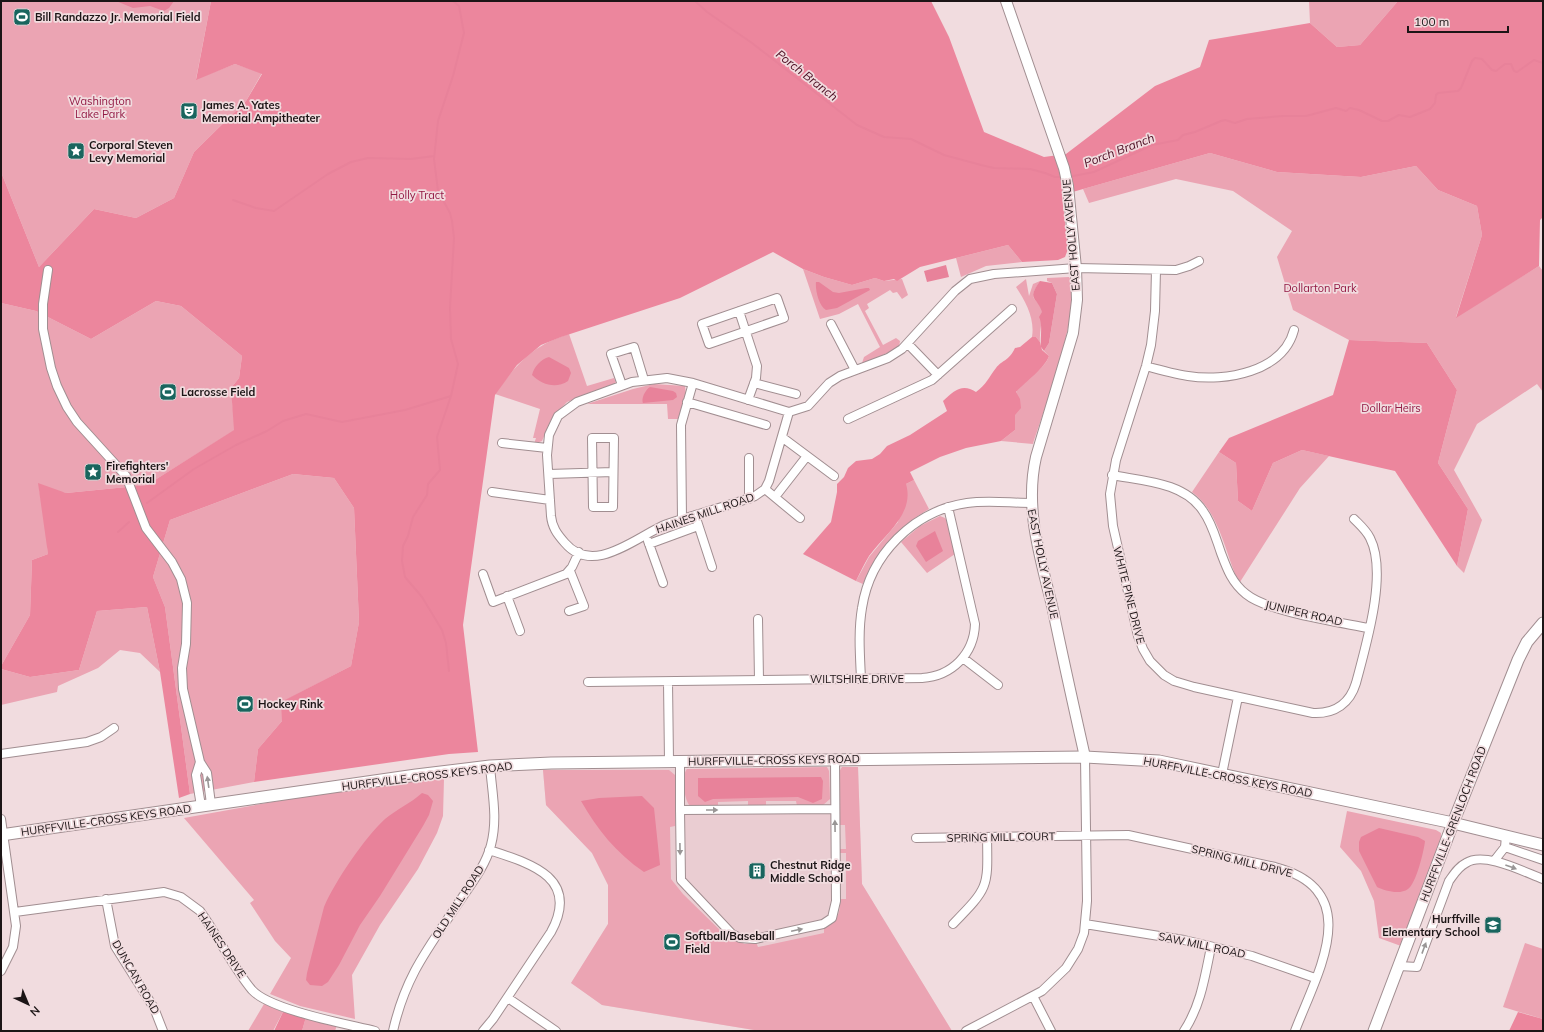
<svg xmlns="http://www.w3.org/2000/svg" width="1544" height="1032" viewBox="0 0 1544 1032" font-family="Mulish,sans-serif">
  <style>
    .built { fill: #eacdd2 }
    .green { fill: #eba4b3 }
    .forest { fill: #ec869d }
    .water { fill: #e8829a }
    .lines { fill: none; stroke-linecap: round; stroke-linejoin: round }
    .stream { stroke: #e8829a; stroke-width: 2 }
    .minor-casing { stroke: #a18e91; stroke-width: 10 }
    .tertiary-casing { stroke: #a18e91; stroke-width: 12 }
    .secondary-casing { stroke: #a18e91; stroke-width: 13 }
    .minor { stroke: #fff; stroke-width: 8 }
    .tertiary { stroke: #fff; stroke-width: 10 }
    .secondary { stroke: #fff; stroke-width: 11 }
    .oneway { fill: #999696 }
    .labels { text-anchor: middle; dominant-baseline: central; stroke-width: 3.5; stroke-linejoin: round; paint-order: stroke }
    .poi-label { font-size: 11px; font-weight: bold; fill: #1c1516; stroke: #f1dcdf; text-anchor: start }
    .park-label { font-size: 11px; fill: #931a45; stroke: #f1dcdf }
    .street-label { font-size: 11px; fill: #1c1516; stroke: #f1dcdf }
    .water-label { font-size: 12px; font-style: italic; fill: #4c0d22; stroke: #f1dcdf }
  </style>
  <rect width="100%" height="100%" fill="#f1dcdf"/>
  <!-- built -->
  <path class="built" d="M858 767 862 884 952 1031H760L602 1005 571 983 608 924V885L592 853 546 805 543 770Z"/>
  <!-- green -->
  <path class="green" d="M1 1H211L196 79 235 64 262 73 246 101 194 152 174 198 136 218 94 209 39 267 1 172Z
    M1309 1H1398L1360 45 1337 47 1310 23Z
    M1210 153 1277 172 1361 177 1416 166 1438 190 1477 206 1482 235 1456 317 1539 266 1543 271V392L1537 384 1477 424 1454 470 1482 520 1464 573 1457 566 1468 509 1438 463 1457 390 1427 343 1349 340 1293 310 1277 257 1292 231 1233 191 1176 179 1089 203 1083 189Z
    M1008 245 1022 262 986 266 961 277 956 258Z
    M803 269 824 277 852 285 875 278 884 281 902 279 908 295 902 299 897 292 893 293 890 290 867 304 869 308 865 311 883 345 896 338 900 341 899 347 881 356 862 363 864 357 880 347 858 304 839 314 820 319Z
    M1069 277C1085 299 1042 416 1033 444L1001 441 1015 430C1015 419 1012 403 1016 393 1022 377 1044 372 1049 356L1044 351 1049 343 1057 294 1052 283 1047 281V278Z
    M1026 279 1029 296 1033 284 1040 281C1025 304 1039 296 1042 311 1043 320 1039 332 1040 342L1036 337H1032C1035 319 1026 302 1016 287Z
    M156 301 181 306 242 356 239 378 231 388 235 430 147 485 66 493 39 488 46 528 48 554 32 560 30 615 1 666V303L36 311 91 339Z
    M569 334 587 386 614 378 616 383 567 402 552 418 542 441 534 444 536 438H533L540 409 495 394C517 364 531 346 569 334Z
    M654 384 685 386 686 395 678 419H668L667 404H587L633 389Z
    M1302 450 1329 456 1300 488 1240 582 1235 574C1224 546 1217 510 1192 492L1219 452 1236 463 1238 501 1252 511 1273 463Z
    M293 474 334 478 354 508 359 622 351 666 282 702V721L258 749 254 782 190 794 165 607 153 577 170 520Z
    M914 480 929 509C898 527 877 550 863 584L856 581 869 557 898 522 906 484Z
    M940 516 945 518 948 522 955 554 927 573 901 542 920 526Z
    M147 607 160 672 140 653 120 650 98 668 58 686 57 692 1 705V669L30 677 79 670 97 611Z
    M827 767 829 771 830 799 823 805 797 806 796 801H766V807H748V801L718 802V807L690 806C684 800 681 776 687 769Z
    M842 767H858L862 884 952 1031H760L602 1005 571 983 608 924V885L592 853 546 805 543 770H669L675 775V826L670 827 671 879 683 894 728 938 745 944 756 942 758 947 824 933V928C837 923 841 912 840 899H846V853H840L839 849H846L845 825H839V772Z
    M421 779H444L443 816 437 833 418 869 380 925 352 975 355 1019 300 1006 270 994 291 958 275 941 250 903 254 900 184 818 311 795Z
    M1347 811 1436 830 1441 833V840L1401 946 1379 938 1374 901 1361 871 1340 847Z
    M1525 943 1543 949V1019L1503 1007Z
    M264 1004 283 1012 273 1031H248Z
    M306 1017 337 1025 335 1031H302Z"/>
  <!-- forest -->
  <path class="forest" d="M211 1H931L949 37 984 132 1044 157 1066 154 1155 86 1200 67 1209 40 1310 23 1337 47 1360 45 1398 1H1543V217L1540 220 1539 266 1456 318 1482 235 1477 206 1438 190 1416 166 1361 177 1277 172 1210 153 1062 195 1068 249 1065 257 1058 260 1022 262 1008 245 920 267 897 281 894 279 884 281 875 278 852 285 824 277 803 269 773 252 680 298 561 337 541 345 517 365 495 395 463 625 478 752 449 754 254 782 258 749 282 721 281 702 351 666 359 622 354 508 334 478 293 474 170 520 153 577 165 607 190 794 179 798 160 672 147 607 97 611 79 670 30 677 1 669V666L30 615 32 560 48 554 38 483 66 493 147 485 234 430 231 388 239 378 242 356 181 306 156 301 91 339 36 311 1 303V172L39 267 94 209 136 218 174 198 194 152 246 101 262 74 235 64 196 80Z
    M1032 337H1036L1040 342 1042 350 1049 356C1046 367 1025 382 1016 392L1020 399 1021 408 1015 415V430L1001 441 966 448 940 457 910 472 914 480 906 484C915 514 884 535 869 556 864 564 860 573 856 581L803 554 831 522 837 492V484L844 477 848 468 856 461 872 459 880 454 887 446 910 435 947 411 943 401C954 390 963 383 976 392 986 385 989 377 996 368 1002 360 1009 361 1015 348L1020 347Z
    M1349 340 1427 343 1457 390 1438 463 1468 509 1457 566 1395 471 1302 450 1273 463 1252 511 1238 501 1236 463 1219 452 1229 438 1333 395Z
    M283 1012 306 1017 302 1031H274Z
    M1518 1012 1543 1019V1031H1509Z"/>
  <!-- water -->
  <path class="water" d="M116 1H174L169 8 164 11 150 6 133 8Z
    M946 265 949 277 927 282 924 271Z
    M1040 281 1052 283 1057 294 1049 343 1044 351 1041 347C1040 338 1043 324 1039 317L1042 312C1037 296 1026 301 1040 281Z
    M816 282H819L833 292 839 293 866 288H869L870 290 837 308 826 310C819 306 815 290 816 282Z
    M549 357 569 368 571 373 568 381C556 389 542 385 532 375 534 367 541 359 549 357Z
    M650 387 673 391 676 393 677 397 673 400 643 403C641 399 645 390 650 387Z
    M935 531 943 551 926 562 916 546 918 541Z
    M821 777 823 781 822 799 813 803 798 797 713 799 705 802 698 796V778Z
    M422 793 428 795 433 801 429 815 423 826 380 896 360 925 339 965 328 982 322 986 310 985 306 980 307 973 324 907C334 883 365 837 385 819 397 809 411 803 422 793Z
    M642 796 654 808 660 865 644 872C616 853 597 829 581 801L599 798Z
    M1379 828 1418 837 1425 841C1424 851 1416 884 1408 889 1400 895 1385 891 1377 887L1359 851V842L1361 837Z"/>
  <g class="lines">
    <!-- stream -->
    <path class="stream" d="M695 1 707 12 752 43 857 125 884 137 911 139 944 155 981 165 994 168 1030 169 1045 173 1055 177H1062
      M1068 177 1094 172 1152 145 1178 140 1183 135 1195 132 1221 121 1225 120 1235 123 1247 119 1283 116H1306L1336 108 1346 111 1350 108 1359 110 1382 121H1388L1399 115 1410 117 1430 109 1435 103 1436 95 1438 93 1458 91 1461 88 1472 61 1475 58 1482 59 1492 70 1496 71 1505 64H1511L1514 71 1517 72 1534 60 1543 63
      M233 200 256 208 274 211 328 174 351 162 368 158 411 159 434 156
      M147 503 194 469 236 445 267 431 283 421 306 414 342 422 405 410 451 396
      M118 532 129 522
      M449 671 446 643 442 630 422 597 405 577 402 561 403 546 408 536 413 517 427 495 428 484 440 470 437 437 451 396 458 364 451 339 450 308 454 238 452 221 450 213 438 191 434 159 438 121 453 76 464 33 459 6 453 1"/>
    <defs>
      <path id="minor" d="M48 270 43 304V329L51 368 57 386 67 407 77 422 126 476 146 528 172 562 181 579 187 603 186 644 182 668 183 689 200 762 207 773 211 804
        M1156 270 1155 311 1151 345 1146 366 1116 460 1110 494 1113 526 1138 636 1143 649 1150 661 1164 675 1174 681 1194 687 1313 713C1335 714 1350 703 1356 683 1366 645 1388 573 1370 538 1366 530 1360 525 1354 519
        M777 298 784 318 709 344 702 324Z
        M739 311 757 366 756 378 748 400
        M831 324 855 370
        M908 344 938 375
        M1146 366C1160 370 1174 374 1188 376 1225 382 1283 372 1294 330
        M754 383 796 394
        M622 385 611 354 634 347 644 380
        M687 402 766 425
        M789 412 693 383 667 378 632 382 577 402 558 416 549 435 547 455 551 516C552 527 557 534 565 543 594 577 638 535 667 524 696 514 726 507 755 496L765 489 769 481 789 412 808 406 829 383 840 376 888 358 902 349 955 291 970 279 994 274 1076 268 1176 270 1189 266 1199 261
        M848 419 932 380 1012 309
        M592 438H614L613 507H593Z
        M783 438 834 476
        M502 443 547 448
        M749 458V499
        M549 474 613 472
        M1112 475C1143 481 1184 482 1203 511 1212 523 1216 539 1221 553 1227 569 1232 583 1246 594 1268 612 1338 622 1368 628
        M765 489 800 518
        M492 492 550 500
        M775 497 807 456
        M695 515 712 567
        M682 519 681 425 693 383
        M648 541 663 583
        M649 544 698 526
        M483 574 493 602 566 574 572 567 579 552
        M507 596 520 631
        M569 611 584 606 570 571
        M758 619 759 680
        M963 658 998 685
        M861 679C860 656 858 631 862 608 870 555 913 511 967 503 988 500 1010 503 1031 503
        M588 682 922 678C952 676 974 654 975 624L948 507
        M668 682 669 761
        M1 754 87 742 101 737 114 728
        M680 761V810L835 809
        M200 762 196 775 201 806
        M1222 774 1238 697
        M680 810 681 880 732 934 740 938 755 939 823 924 832 918 836 901 835 759
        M1 819 16 926 13 947 1 971
        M1506 836 1505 847 1543 860
        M916 838 1128 835 1275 867C1367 891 1317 973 1295 1031
        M1494 861 1505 847
        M106 899 115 946 154 1008 163 1031
        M15 912 164 892 181 897 200 911C218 936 232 966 252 990 270 1010 347 1024 375 1031
        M953 924C989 887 988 888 987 837
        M1085 924 1184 940 1252 956 1315 978
        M1399 966 1417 967 1449 881C1454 874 1458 867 1466 863 1484 851 1524 872 1543 879
        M1033 996 1051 1031
        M508 998 556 1031
        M393 1031C405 978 426 951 455 908 468 888 485 868 491 845 498 819 492 792 490 766
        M483 1031 493 1019 551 932C581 877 529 863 489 850
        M966 1031 1042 991 1066 968 1078 949 1084 933 1087 901 1085 757
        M1184 1031C1201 1005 1205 976 1211 947"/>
      <path id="tertiary" d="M1006 1 1064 168 1068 186 1076 268 1077 300 1073 333 1036 457C1024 510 1041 559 1053 610 1063 659 1074 708 1085 757"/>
      <path id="secondary" d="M1 835 416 775 490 766 551 763 1085 757 1159 761 1453 823 1543 845
        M1374 1031 1453 823 1518 660 1527 642 1543 623"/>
    </defs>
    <!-- minor casing -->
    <use href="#minor" class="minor-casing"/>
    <!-- tertiary casing -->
    <use href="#tertiary" class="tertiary-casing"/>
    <!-- secondary casing -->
    <use href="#secondary" class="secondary-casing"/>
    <!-- minor -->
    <use href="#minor" class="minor"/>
    <!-- tertiary -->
    <use href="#tertiary" class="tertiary"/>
    <!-- secondary -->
    <use href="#secondary" class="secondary"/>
  </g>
  <!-- one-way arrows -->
  <defs><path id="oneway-solid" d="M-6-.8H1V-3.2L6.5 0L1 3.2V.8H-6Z"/></defs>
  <g class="oneway">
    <use href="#oneway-solid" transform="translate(208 782) rotate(-98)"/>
    <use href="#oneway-solid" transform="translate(712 810)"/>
    <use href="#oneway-solid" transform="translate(835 826) rotate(-91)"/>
    <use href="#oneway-solid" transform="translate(680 849) rotate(89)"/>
    <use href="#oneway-solid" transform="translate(1511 867) rotate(20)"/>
    <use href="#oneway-solid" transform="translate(797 930) rotate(-12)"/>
    <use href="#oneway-solid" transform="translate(1424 948) rotate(-70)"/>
  </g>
  <!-- icons -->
  <defs>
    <symbol id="stadium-square" viewBox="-11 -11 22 22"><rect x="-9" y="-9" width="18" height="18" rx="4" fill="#19655e" stroke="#f1dcdf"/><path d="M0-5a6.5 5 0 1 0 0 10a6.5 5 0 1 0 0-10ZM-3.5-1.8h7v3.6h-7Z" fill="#fff"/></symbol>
    <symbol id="theatre-square" viewBox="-11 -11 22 22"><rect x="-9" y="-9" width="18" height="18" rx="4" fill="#19655e" stroke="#f1dcdf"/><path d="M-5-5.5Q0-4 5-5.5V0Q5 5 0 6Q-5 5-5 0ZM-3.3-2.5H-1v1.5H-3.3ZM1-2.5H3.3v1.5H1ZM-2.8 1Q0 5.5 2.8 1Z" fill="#fff"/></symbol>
    <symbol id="sight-square" viewBox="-11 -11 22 22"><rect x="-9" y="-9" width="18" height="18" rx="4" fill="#19655e" stroke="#f1dcdf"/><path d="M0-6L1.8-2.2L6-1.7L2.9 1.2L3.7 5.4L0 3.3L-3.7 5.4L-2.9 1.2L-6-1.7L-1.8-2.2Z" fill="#fff"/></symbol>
    <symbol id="building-square" viewBox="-11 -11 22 22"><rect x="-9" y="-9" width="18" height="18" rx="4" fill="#19655e" stroke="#f1dcdf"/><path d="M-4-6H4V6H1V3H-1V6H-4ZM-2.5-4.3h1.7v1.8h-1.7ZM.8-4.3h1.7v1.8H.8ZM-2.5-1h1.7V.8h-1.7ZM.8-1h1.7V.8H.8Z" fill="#fff"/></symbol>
    <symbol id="school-square" viewBox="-11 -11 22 22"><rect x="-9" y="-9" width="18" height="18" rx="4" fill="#19655e" stroke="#f1dcdf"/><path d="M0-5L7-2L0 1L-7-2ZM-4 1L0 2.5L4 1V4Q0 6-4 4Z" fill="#fff"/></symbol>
  </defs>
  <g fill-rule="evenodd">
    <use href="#stadium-square" x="12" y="7" width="20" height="20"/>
    <use href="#theatre-square" x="179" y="101" width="20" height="20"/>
    <use href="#sight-square" x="66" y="141" width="20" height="20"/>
    <use href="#stadium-square" x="158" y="382" width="20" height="20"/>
    <use href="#sight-square" x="83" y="462" width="20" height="20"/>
    <use href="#stadium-square" x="235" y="694" width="20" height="20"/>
    <use href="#building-square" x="747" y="861" width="20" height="20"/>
    <use href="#school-square" x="1483" y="915" width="20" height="20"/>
    <use href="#stadium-square" x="662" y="932" width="20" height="20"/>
  </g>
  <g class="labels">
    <!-- poi labels -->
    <g class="poi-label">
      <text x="35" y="17">Bill Randazzo Jr. Memorial Field</text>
      <text x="202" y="105">James A. Yates<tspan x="202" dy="13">Memorial Ampitheater</tspan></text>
      <text x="89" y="145">Corporal Steven<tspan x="89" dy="13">Levy Memorial</tspan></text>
      <text x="181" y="392">Lacrosse Field</text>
      <text x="106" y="466">Firefighters'<tspan x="106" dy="13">Memorial</tspan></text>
      <text x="258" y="704">Hockey Rink</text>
      <text x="770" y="865">Chestnut Ridge<tspan x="770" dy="13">Middle School</tspan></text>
      <text x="1480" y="919" text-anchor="end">Hurffville<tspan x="1480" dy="13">Elementary School</tspan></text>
      <text x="685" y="936">Softball/Baseball<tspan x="685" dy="13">Field</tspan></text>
    </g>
    <!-- park labels -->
    <g class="park-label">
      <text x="100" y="101">Washington<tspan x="100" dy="13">Lake Park</tspan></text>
      <text x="417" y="195">Holly Tract</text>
      <text x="1320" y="288">Dollarton Park</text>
      <text x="1391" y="408">Dollar Heirs</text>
    </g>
    <!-- street labels -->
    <g class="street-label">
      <text transform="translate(1071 235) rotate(-95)">EAST HOLLY AVENUE</text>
      <text transform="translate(705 513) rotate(-19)">HAINES MILL ROAD</text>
      <text transform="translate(1043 564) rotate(78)">EAST HOLLY AVENUE</text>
      <text transform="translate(1129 595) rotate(76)">WHITE PINE DRIVE</text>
      <text transform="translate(1304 613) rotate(13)">JUNIPER ROAD</text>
      <text x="857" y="679">WILTSHIRE DRIVE</text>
      <text transform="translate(774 760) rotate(-1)">HURFFVILLE-CROSS KEYS ROAD</text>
      <text transform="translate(427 776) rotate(-7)">HURFFVILLE-CROSS KEYS ROAD</text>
      <text transform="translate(1228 777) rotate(11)">HURFFVILLE-CROSS KEYS ROAD</text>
      <text transform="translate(106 820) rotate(-8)">HURFFVILLE-CROSS KEYS ROAD</text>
      <text transform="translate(1453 824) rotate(-69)">HURFFVILLE-GRENLOCH ROAD</text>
      <text transform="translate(1001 837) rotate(-1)">SPRING MILL COURT</text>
      <text transform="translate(1242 861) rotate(14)">SPRING MILL DRIVE</text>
      <text transform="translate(458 902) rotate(-57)">OLD MILL ROAD</text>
      <text transform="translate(222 945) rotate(56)">HAINES DRIVE</text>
      <text transform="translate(1202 945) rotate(12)">SAW MILL ROAD</text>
      <text transform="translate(136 977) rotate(60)">DUNCAN ROAD</text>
    </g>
    <!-- water labels -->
    <g class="water-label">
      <text transform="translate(807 75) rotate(38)">Porch Branch</text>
      <text transform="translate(1119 150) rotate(-21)">Porch Branch</text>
    </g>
  </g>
  <!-- border -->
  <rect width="1544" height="1032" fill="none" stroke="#1c1516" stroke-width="4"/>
  <!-- north arrow -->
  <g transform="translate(28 1004) rotate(136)" stroke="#f1dcdf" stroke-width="3" paint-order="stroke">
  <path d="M0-3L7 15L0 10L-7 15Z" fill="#1c1516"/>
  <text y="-6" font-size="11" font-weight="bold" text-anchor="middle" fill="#1c1516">N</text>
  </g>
  <!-- scale -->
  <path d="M1408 26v6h100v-6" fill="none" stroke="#1c1516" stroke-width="2"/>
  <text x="1414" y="26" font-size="12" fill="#1c1516" stroke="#f1dcdf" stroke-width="3" paint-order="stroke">100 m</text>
</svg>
